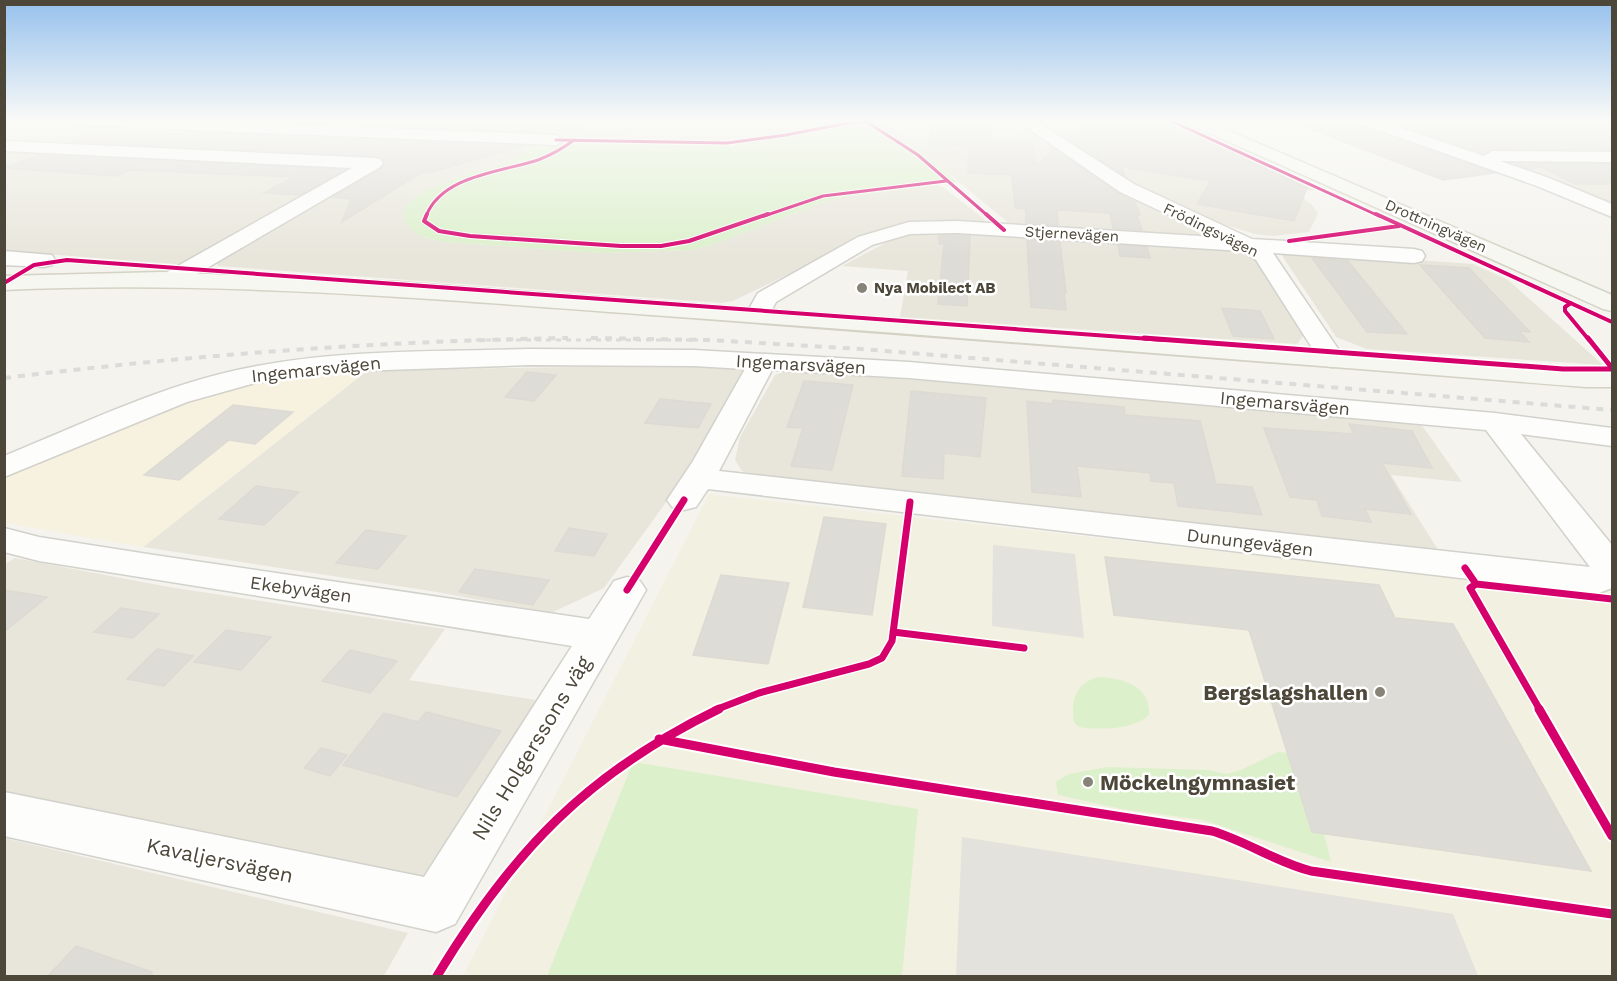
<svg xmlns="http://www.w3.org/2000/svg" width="1617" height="981" viewBox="0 0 1617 981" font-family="'Work Sans',sans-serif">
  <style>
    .residential { fill: #e8e6db }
    .commercial { fill: #f7f1e0 }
    .education { fill: #f2f0e0 }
    .green { fill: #dcf0cc }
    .parking { fill: #e3e2dc }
    .building { fill: #dedcd6; stroke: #dcdad3; stroke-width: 1.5 }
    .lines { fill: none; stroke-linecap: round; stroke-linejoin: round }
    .street-casing { stroke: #d2d1cb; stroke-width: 3 }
    .secondary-casing { stroke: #d4d2c4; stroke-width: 3 }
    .street { fill: #fdfdfc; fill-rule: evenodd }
    .secondary { fill: #f7f7f1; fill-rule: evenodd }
    .rail-far1 { stroke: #dbdbda; stroke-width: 3; stroke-dasharray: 5 5; stroke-linecap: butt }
    .rail { stroke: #dbdbda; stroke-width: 4; stroke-dasharray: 7 7; stroke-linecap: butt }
    .cycleway-far4-casing { stroke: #fff; stroke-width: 5 }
    .cycleway-far3-casing { stroke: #fff; stroke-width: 6 }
    .cycleway-far2-casing { stroke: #fff; stroke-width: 8 }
    .cycleway-far1-casing { stroke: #fff; stroke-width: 10 }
    .cycleway-casing { stroke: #fff; stroke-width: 13 }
    .cycleway-far4 { stroke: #d6006c; stroke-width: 3 }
    .cycleway-far3 { stroke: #d6006c; stroke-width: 4 }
    .cycleway-far2 { stroke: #d6006c; stroke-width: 5 }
    .cycleway-far1 { stroke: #d6006c; stroke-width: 7 }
    .cycleway { stroke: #d6006c; stroke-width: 9 }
    .poi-dot { fill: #878378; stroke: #fff; stroke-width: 2 }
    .labels { text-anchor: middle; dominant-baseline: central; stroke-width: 5; stroke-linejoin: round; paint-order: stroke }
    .far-street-label { font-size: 15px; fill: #4c4738; stroke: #fff }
    .far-poi-label { font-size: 15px; font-weight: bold; fill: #4c4738; stroke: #fff; text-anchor: start }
    .street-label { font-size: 18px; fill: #4c4738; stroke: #fff }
    .near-poi-label { font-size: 21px; font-weight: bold; fill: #4c4738; stroke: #fff; text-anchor: end }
    .near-street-label { font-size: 21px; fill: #4c4738; stroke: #fff }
  </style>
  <rect width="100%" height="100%" fill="#f4f3ee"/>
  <!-- residential -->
  <path class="residential" d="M4 120 405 135 408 138 369 159 5 143Z
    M131 120H850L834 125 754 138 702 142Z
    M873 120H1012L1042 136 1109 183 1199 231 1202 238 1012 226 929 157Z
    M1030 120H1164L1316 190 1296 192 1313 206 1318 214 1309 232 1272 236 1255 234 1190 214 1131 184 1059 134Z
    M430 138 537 143 517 157 441 184 410 203 404 212 425 238 445 242 603 253 690 250 712 245 818 204 844 197 937 185 943 187 984 219 986 225 908 223 881 229 733 301 721 303 218 266 216 262 220 257 422 140Z
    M5 149 348 167 352 170 190 262 176 264 5 251Z
    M1511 159H1612V204L1516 168 1509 164 1507 161Z
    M938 230 1229 247 1254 254 1304 335 1297 344 900 317 908 271 842 266 895 238Z
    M1296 251 1473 264 1508 280 1603 365 1367 349 1336 337 1281 254Z
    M713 365 744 369 751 375 698 458 604 588 551 613 431 591 143 547 368 370Z
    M789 370 1054 391 1421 424 1462 482 1391 475 1440 553 762 477 742 471 735 460 740 437 775 375Z
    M15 558 169 587 445 629 409 680 536 700 430 886 5 793 4 565Z
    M4 838 408 933 384 976H5Z"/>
  <!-- commercial -->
  <path class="commercial" d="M368 370 143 547 5 523 4 478 150 413 247 383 310 373Z"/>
  <!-- education -->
  <path class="education" d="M709 494 1435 576 1612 586V976H463Z"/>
  <!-- green -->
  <path class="green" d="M874 120 929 157 957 182 844 197 818 204 712 245 690 250 603 253 445 242C429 239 415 237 406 222 389 192 492 168 510 160 520 156 528 149 537 143L732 146Z
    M1099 677C1122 678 1152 686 1149 715 1133 730 1100 730 1079 727L1074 722C1070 701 1076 682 1099 677Z
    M1278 752 1288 753 1312 832 1324 834 1331 862 1203 820 1122 809 1058 795 1056 782 1069 774 1107 767 1208 770 1227 774 1241 770Z
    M633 762 918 809 902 976H547Z"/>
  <!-- parking -->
  <path class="parking" d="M603 121 635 122 621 137 587 136Z
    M993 545 1075 554 1084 638 992 626Z
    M962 837 1453 914 1478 976H956Z"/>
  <!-- building -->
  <path class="building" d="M228 120H588L589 125 559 134Z
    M933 120H990L991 140 1032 142 1036 166 1054 149 1119 194 1135 202 1140 215H1137L1142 230 1113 228 1110 213 1057 210 1058 225 1026 223V209L1015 208 1012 175 968 173 969 146 929 144Z
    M1088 120H1160L1307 188 1294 221 1197 204 1211 181 1122 167 1125 176 1067 138Z
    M1384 120H1612V150L1492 149 1484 154Z
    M1354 121 1358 125 1495 173 1443 180 1303 126Z
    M96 132 207 133 524 146 429 173 424 171 342 222 351 199 332 197 381 169 385 163 380 157 72 142Z
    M38 155 344 170 299 195 264 193 294 177 129 170 116 176 5 168Z
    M1514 163 1612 164V184H1575L1541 167 1530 169Z
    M939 236H970L967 306 938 304 944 244H939Z
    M1027 240 1060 242 1066 293H1064L1066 310 1031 307Z
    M1118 245 1147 247 1150 258 1120 256Z
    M1312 258 1348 261 1407 334 1367 332Z
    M1420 265 1469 268 1530 332 1519 331 1529 342 1485 338Z
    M1222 308 1260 311 1274 339 1233 336Z
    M527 372 556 375 534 401 505 397Z
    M804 381 853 385 832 470 791 466 803 428 787 427Z
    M911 391 986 398 980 457 944 453 943 479 902 476Z
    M660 399 711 404 698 428 645 423Z
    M1053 400 1124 407 1125 415 1200 421 1216 484 1252 487 1262 515 1178 506 1174 483 1151 481 1150 473 1077 466 1081 497 1032 492 1027 401 1053 404Z
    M233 405 293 412 255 444 229 440 179 480 144 475Z
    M1349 424 1412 431 1432 468 1382 463 1411 514 1365 509 1371 522 1322 516 1317 500 1290 497 1264 428 1354 434Z
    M256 486 299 492 264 525 219 519Z
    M824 517 886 524 872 615 803 607Z
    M569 528 607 534 594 556 555 551Z
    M366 530 406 536 378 569 336 563Z
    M1105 557 1379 585 1395 618 1453 624 1591 871 1312 832 1249 630 1114 615Z
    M475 569 549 580 533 605 459 592Z
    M721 575 789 583 768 664 693 655Z
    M4 590 47 597 4 632Z
    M121 608 159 614 133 638 94 632Z
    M226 630 271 637 241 670 194 662Z
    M157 649 193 656 164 686 127 679Z
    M350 650 397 661 370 693 322 681Z
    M426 712 501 731 457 797 343 765 384 713 418 722Z
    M321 748 347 755 330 776 304 768Z
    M76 946 152 972V976H48Z"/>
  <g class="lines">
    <defs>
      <path id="street" d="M68 120H180L556 135 564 140 556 145 76 125Z
        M1016 120H1034L1134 184 1252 239 1414 249 1422 251 1425 256 1422 261 1414 263 1273 253 1345 359 1341 365 1332 367 1323 365 1256 260 1242 251 957 233 910 234 872 245 776 302 767 319 758 321 749 319 746 314 758 293 858 237 909 222 957 221 1216 237 1120 192Z
        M1356 120H1378L1484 156 1492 151 1612 152V162L1500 161 1549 178 1612 204V217L1537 186 1359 123Z
        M4 141 374 158 380 159 383 163 380 167 183 282 175 284 167 282 164 277 167 272 352 168 4 151Z
        M4 251 52 255 55 260 52 265 44 267 4 265Z
        M529 349 694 350 909 362 1495 413 1612 428V446L1521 434 1612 545V588L1596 594 708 489 696 507 684 510 672 507 667 500 693 461 745 369 694 366 529 365 328 372 255 383 187 402 4 477V456C85 423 166 383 252 367 343 349 437 352 529 349ZM772 370 909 378 1486 430 1590 567 719 471Z
        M4 528 39 537 154 555 589 619 614 581 627 577 640 581 646 590 455 924 436 932 4 836V792L424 877 572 646 39 561 4 552Z"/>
      <path id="secondary" d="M1184 120H1204L1612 295V311L1603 309 1187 123Z
        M162 272 397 282 1586 371H1612V387H1586C1279 363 972 338 665 316 444 300 226 280 4 290V276Z"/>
    </defs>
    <!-- street casing -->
    <use href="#street" class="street-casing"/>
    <!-- secondary casing -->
    <use href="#secondary" class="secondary-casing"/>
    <!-- street -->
    <use href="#street" class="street"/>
    <!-- secondary -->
    <use href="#secondary" class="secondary"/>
    <!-- rail-far1 -->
    <path class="rail-far1" d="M476 340H698"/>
    <!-- rail -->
    <path class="rail" d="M591 338 710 340 861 349 1612 410
      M4 378C192 355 379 341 568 338"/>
    <defs>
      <path id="cycleway-far4" d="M1169 120 1379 216
        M556 140 727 143 786 135 853 122H867L918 155 988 216
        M426 216C442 175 501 172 538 160 551 155 562 149 574 140
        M764 216 823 196 946 181"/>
      <path id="cycleway-far3" d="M427 214 424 221 439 231 470 236 621 246H661L689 241 768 214
        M986 214 1004 230
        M1376 214 1612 322
        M1289 241 1399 226
        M4 283 34 265 67 260 1164 340
        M1571 303 1565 307V311L1589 340"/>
      <path id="cycleway-far2" d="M1144 338 1563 369H1612
        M1588 338 1612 368"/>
      <path id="cycleway-far1" d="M1465 568 1476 584 1612 599
        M1476 584 1470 588 1540 710
        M627 590 684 500
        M893 632 1024 648
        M715 710 759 693 869 664 882 658 892 641 910 502"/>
      <path id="cycleway" d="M1539 709 1612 836
        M659 739 834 772 1212 831C1246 841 1276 862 1311 871L1612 914
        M437 976C512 852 587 773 719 709"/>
    </defs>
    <!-- cycleway-far4 casing -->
    <use href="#cycleway-far4" class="cycleway-far4-casing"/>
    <!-- cycleway-far3 casing -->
    <use href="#cycleway-far3" class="cycleway-far3-casing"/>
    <!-- cycleway-far2 casing -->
    <use href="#cycleway-far2" class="cycleway-far2-casing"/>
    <!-- cycleway-far1 casing -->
    <use href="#cycleway-far1" class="cycleway-far1-casing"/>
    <!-- cycleway casing -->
    <use href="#cycleway" class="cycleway-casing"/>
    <!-- cycleway-far4 -->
    <use href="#cycleway-far4" class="cycleway-far4"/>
    <!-- cycleway-far3 -->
    <use href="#cycleway-far3" class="cycleway-far3"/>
    <!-- cycleway-far2 -->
    <use href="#cycleway-far2" class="cycleway-far2"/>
    <!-- cycleway-far1 -->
    <use href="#cycleway-far1" class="cycleway-far1"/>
    <!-- cycleway -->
    <use href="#cycleway" class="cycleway"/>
  </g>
  <!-- sky -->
  <linearGradient id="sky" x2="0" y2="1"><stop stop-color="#96c1ed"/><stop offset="0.47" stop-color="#fafaf7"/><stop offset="1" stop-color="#fafaf7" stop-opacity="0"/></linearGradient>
  <rect width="1617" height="257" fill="url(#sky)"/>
  <!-- markers -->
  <g class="poi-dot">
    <circle cx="862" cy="288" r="6"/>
    <circle cx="1380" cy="692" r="6"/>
    <circle cx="1088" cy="782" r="6"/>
  </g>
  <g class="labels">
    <!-- far-street labels -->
    <g class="far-street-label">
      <text transform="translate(1436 226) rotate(24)">Drottningvägen</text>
      <text transform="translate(1211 230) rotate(26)">Frödingsvägen</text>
      <text transform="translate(1072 234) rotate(3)">Stjernevägen</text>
    </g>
    <!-- far-poi labels -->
    <g class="far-poi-label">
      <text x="874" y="288">Nya Mobilect AB</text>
    </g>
    <!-- street labels -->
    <g class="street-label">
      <text transform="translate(801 364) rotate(3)">Ingemarsvägen</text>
      <text transform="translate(316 369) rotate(-6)">Ingemarsvägen</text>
      <text transform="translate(1285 403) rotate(5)">Ingemarsvägen</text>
      <text transform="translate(1250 542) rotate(7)">Dunungevägen</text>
      <text transform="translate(301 589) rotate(8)">Ekebyvägen</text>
    </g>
    <!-- near-poi labels -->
    <g class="near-poi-label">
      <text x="1368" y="692">Bergslagshallen</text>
      <text x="1100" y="782" text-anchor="start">Möckelngymnasiet</text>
    </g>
    <!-- near-street labels -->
    <g class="near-street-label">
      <text transform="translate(531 748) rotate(-59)">Nils Holgerssons väg</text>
      <text transform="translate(220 860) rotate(12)">Kavaljersvägen</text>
    </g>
  </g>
  <!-- border -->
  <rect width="1617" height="981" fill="none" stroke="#4c4738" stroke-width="12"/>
</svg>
